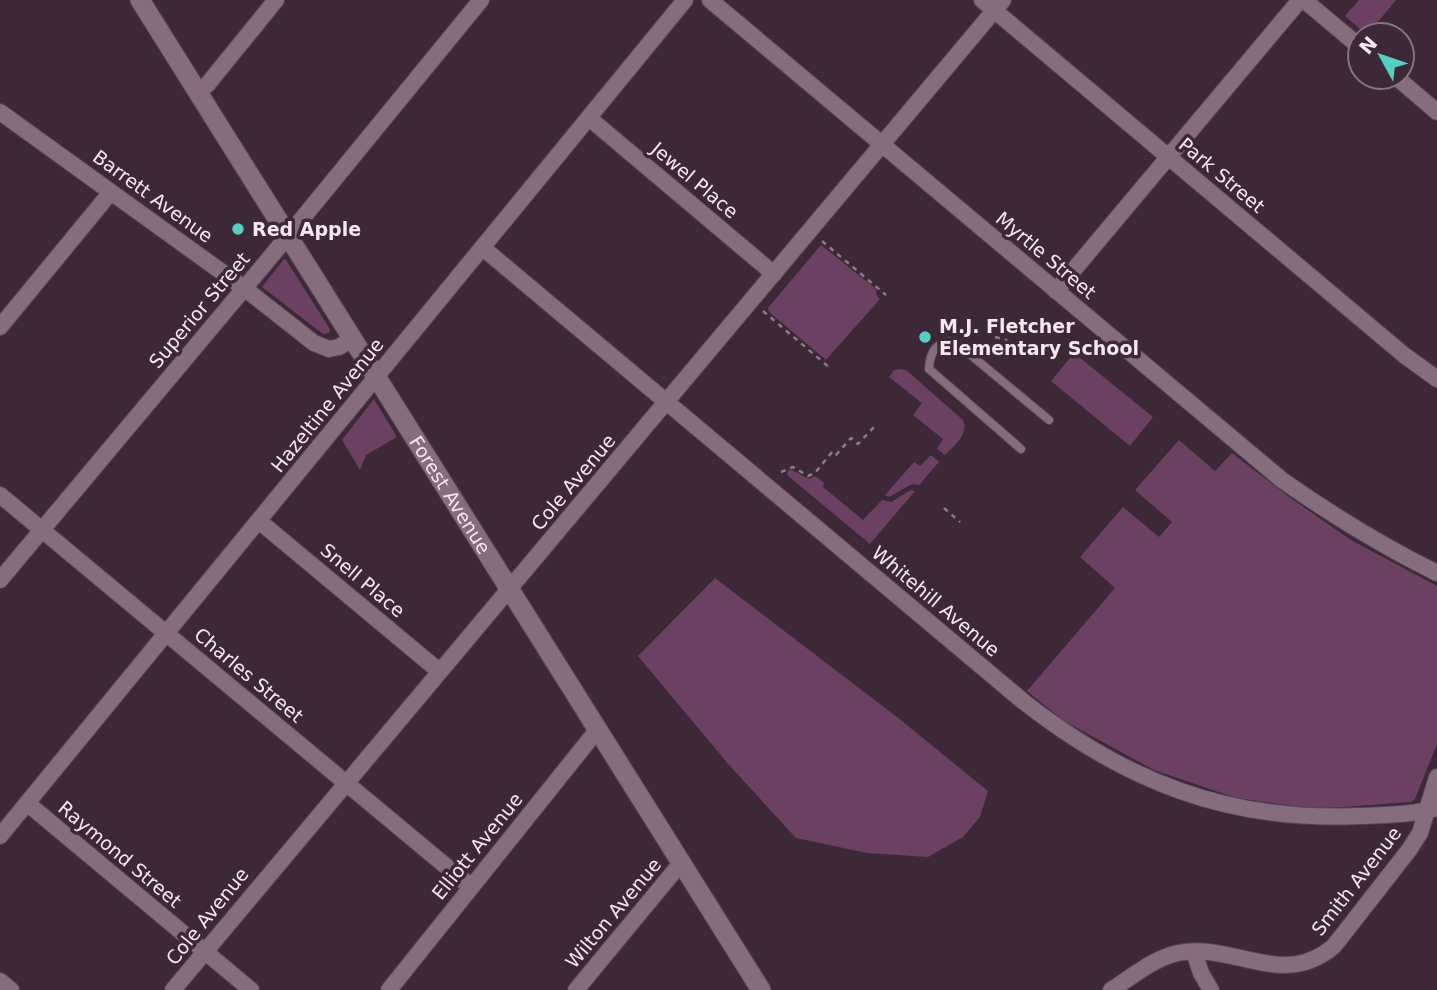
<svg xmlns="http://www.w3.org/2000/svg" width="1437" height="990" viewBox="0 0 1437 990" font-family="'DejaVu Sans',sans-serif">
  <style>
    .green { fill: #6c4061 }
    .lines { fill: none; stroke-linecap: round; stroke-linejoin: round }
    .service-casing { stroke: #554450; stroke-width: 10 }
    .minor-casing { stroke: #554450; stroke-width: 18 }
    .secondary-casing { stroke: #554450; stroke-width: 21 }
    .path { stroke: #8d7b88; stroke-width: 2.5; stroke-dasharray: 5 5; stroke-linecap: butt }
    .service { stroke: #856d7e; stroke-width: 8 }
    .minor { stroke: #856d7e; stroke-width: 16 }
    .secondary { stroke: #856d7e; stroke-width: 19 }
    .poi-dot { fill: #57cec2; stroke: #3c2837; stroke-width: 2.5 }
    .labels { text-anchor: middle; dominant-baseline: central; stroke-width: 7; stroke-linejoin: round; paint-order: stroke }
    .street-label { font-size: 19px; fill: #f5e7f0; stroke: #3c2837 }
    .poi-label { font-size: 19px; font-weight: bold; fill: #f5e7f0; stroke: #3c2837; text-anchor: start }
  </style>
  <rect width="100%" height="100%" fill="#3c2837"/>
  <!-- green -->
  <path class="green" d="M1359 0H1396L1367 35 1345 16Z
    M821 245 876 289 877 296 880 299 826 360 769 312 768 308Z
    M284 259 286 260 330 329 329 333 323 334 262 287Z
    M1074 353 1153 417 1130 446 1051 381Z
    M899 369 906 370 963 420C969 434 955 445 945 455L937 449 943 439 913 415 922 403 889 377 894 370Z
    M374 399 397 437 366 455 360 470 342 440Z
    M1179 440 1215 471 1232 453 1292 499 1351 540 1437 586V744L1415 799 1411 802 1315 809 1236 798 1154 770 1064 721 1027 691 1115 588 1080 557 1123 507 1159 537 1172 522 1135 490Z
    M931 455 939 462 919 485 912 484 889 497 885 495 914 462 920 466Z
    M788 470H792L809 479 815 476 824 483 823 487 863 520 882 500 891 502 911 490 915 491 870 544 787 475Z
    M715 578 897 717 988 791 980 817 963 837 928 857 867 853 796 838 730 766 638 656Z"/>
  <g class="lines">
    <defs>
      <path id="service" d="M1021 449 929 369C930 351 936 342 954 341L1049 420"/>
      <path id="minor" d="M710 0 1282 480C1332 515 1382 546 1437 573
        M982 0 1404 355 1437 379
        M1304 0 1360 47
        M1396 77 1437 112
        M198 92 207 85 276 0
        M0 112 244 288 314 343 329 349 339 347 352 339
        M589 118 774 274
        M483 248 1024 702C1125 781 1228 822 1358 816 1384 815 1412 815 1437 808
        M1056 291 1300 0
        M0 327 111 192
        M0 495 471 887
        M259 521 439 671
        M0 580 288 236 481 0
        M27 803 251 990
        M0 836 685 0
        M1194 952 1201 973 1211 990
        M0 981 11 990
        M173 990 1003 0
        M389 990 598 729
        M576 990 681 863
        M1111 990C1132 977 1154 958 1178 953 1234 942 1283 990 1334 946L1409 850 1420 833 1437 777"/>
      <g id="secondary">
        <path id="s1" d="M140 0 761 990"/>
      </g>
    </defs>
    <!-- service casing -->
    <use href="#service" class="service-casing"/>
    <!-- minor casing -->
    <use href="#minor" class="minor-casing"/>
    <!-- secondary casing -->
    <use href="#secondary" class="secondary-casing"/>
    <!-- path -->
    <path class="path" d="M822 241 886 295
      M763 311 830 368
      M995 337 1006 340 1017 348 1018 353 1012 361
      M781 472 793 467 808 476 815 473 832 452 836 455 851 438 858 444 875 426
      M944 508 960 522"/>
    <!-- service -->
    <use href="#service" class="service"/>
    <!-- minor -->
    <use href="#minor" class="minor"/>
    <!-- secondary -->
    <use href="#secondary" class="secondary"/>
  </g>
  <!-- markers -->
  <g class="poi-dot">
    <circle cx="238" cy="229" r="7"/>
    <circle cx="925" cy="337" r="7"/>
  </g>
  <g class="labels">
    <!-- street labels -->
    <g class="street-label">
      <text transform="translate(1222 175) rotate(40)">Park Street</text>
      <text transform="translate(695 180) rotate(40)">Jewel Place</text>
      <text transform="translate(153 196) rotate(36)">Barrett Avenue</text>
      <text transform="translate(1046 255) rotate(40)">Myrtle Street</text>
      <text transform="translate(199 310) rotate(-50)">Superior Street</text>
      <text transform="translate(327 405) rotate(-51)">Hazeltine Avenue</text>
      <text transform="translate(573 482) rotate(-50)">Cole Avenue</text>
      <text stroke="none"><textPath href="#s1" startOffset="584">Forest Avenue</textPath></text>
      <text transform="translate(363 580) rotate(40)">Snell Place</text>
      <text transform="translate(936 601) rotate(40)">Whitehill Avenue</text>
      <text transform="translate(249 675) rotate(40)">Charles Street</text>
      <text transform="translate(477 846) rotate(-51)">Elliott Avenue</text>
      <text transform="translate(120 854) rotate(40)">Raymond Street</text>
      <text transform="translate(1356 881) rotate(-52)">Smith Avenue</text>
      <text transform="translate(613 913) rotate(-50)">Wilton Avenue</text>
      <text transform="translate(207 916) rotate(-51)">Cole Avenue</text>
    </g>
    <!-- poi labels -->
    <g class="poi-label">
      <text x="252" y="229">Red Apple</text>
      <text x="939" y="326">M.J. Fletcher<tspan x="939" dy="22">Elementary School</tspan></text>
    </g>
  </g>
  <!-- north arrow -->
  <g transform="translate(1381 56) rotate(310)"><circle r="33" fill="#3c2837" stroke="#867481" stroke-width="2"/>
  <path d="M0-5L12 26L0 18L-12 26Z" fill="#57cec2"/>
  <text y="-10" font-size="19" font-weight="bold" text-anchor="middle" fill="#f5e7f0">N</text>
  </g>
</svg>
